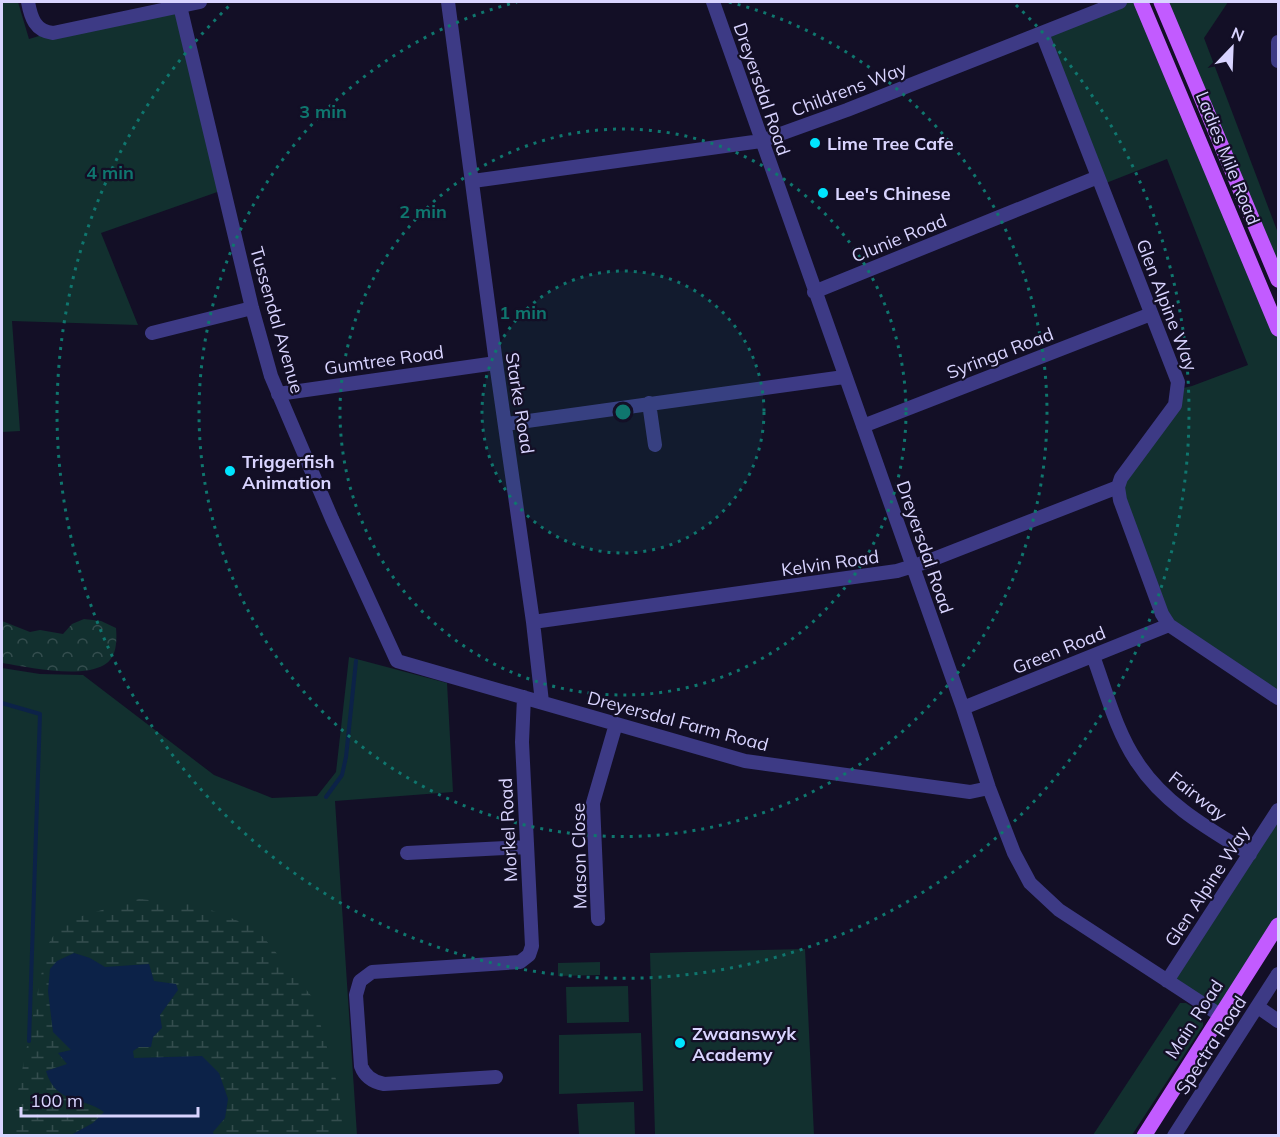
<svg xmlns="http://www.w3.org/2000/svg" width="1280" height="1137" viewBox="0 0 1280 1137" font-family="Mulish,sans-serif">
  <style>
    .green { fill: #12302f }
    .forest { fill: url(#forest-crowns) }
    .wetland { fill: url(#wetland-marsh) }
    .water { fill: #0c2248 }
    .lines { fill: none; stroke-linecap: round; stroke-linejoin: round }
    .stream { stroke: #0c2248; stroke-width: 4 }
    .minor { stroke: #3d3a85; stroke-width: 14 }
    .major { stroke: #c25bff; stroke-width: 15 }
    .ring { fill: none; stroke: #0f766e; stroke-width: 3; stroke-dasharray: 3 6 }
    .poi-dot { fill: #00e5ff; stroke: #130f26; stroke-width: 2 }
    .labels { text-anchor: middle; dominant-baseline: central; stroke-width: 4.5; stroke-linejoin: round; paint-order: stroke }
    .street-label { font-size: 18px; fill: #d9d4ff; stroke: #130f26 }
    .poi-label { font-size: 18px; font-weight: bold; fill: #d9d4ff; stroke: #130f26; text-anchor: start }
    .centre { fill: #0f766e; stroke: #130f26; stroke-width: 3 }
    .ring-label { font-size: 18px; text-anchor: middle; font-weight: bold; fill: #0f766e; stroke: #130f26; stroke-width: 4.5; stroke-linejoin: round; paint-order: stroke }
  </style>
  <defs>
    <pattern id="forest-crowns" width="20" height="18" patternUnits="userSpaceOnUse" patternTransform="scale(1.5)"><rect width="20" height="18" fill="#12302f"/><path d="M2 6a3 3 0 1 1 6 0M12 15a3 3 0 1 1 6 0" fill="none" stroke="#344d4e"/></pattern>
    <pattern id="wetland-marsh" width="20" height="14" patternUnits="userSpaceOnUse" patternTransform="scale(1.5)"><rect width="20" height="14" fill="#12302f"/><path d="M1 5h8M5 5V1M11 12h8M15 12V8" fill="none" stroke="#344d4e"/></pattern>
  </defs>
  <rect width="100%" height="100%" fill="#130f26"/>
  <!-- green -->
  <path class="green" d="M2 2H18L29 39 49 33 179 8 223 190 101 233 138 325 12 321 20 431 2 432Z
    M1099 2H1141L1278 329V698L1169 625 1118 487 1179 389 1192 386 1248 365 1167 159 1101 185 1042 33 1102 8Z
    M1161 2H1228L1204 38 1278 233V280Z
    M349 657 447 683 453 792 335 801 357 1135H2V668L40 674 83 675 214 775 272 798 317 796 336 772Z
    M1278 810V924L1220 1015 1167 981Z
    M805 949 814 1135H655L650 953Z
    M600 962V975L558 976V963Z
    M628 986 629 1022 567 1023 566 987Z
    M1180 1003H1186C1196 1009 1204 1013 1203 1026L1132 1135H1093Z
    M641 1033 643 1091 559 1094V1035Z
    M634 1102 635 1135H579L577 1104Z"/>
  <!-- forest -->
  <path class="forest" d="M84 619 101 621 116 628C117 641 117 658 104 665 79 679 28 667 2 663V621L30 632 40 630 63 634 72 624Z"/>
  <!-- wetland -->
  <path class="wetland" d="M139 899 198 905 256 928 313 998 339 1090 343 1135H214L213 1133 225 1118 155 1056 134 1059 133 1051 162 1029 160 1015 168 1003 154 981 149 964 105 967 90 958 48 990 53 1032 71 1051 68 1063 46 1071C55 1103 83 1097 104 1112L93 1123 71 1135 14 1136V1111L47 946 62 922Z"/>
  <!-- water -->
  <path class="water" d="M74 953 90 958 105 967 149 964 154 981 176 984 178 990 160 1015 162 1028 153 1037 151 1047H139L133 1051 134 1058 202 1056 219 1073 228 1099 225 1118 213 1132 214 1135H71L93 1123 104 1112C83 1096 56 1105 46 1071L67 1064 58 1053 71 1050 53 1032 48 991 50 969 57 961Z"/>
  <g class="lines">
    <!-- stream -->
    <path class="stream" d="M2 703 40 714 29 1041
      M326 797 342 775 346 757 356 661"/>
    <!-- minor -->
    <path class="minor" d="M28 2C31 18 35 31 53 33L200 2
      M448 2 496 363 533 622 542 702
      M713 2 963 708 989 788 1014 853 1030 883 1059 910 1220 1015
      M180 6 252 308 271 376 332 519 397 661 745 761 970 792 989 788
      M1042 33 1178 382 1175 405 1121 478 1118 487 1120 500 1162 614 1169 625 1278 698
      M1278 42V61
      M473 181 761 141 847 110 1120 2
      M814 292 1098 177
      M152 333 252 308
      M278 394 496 363
      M649 403 655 445
      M506 424 844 377
      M863 426 1151 314
      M533 622 897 571 926 562 1118 487
      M1093 656C1106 691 1116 731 1137 762 1164 804 1209 829 1250 854
      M963 708 1169 625
      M407 853 527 847
      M598 919 593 803 616 724
      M1167 981 1278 810
      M1258 1007 1278 1021
      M496 1077 384 1084C373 1082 365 1077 361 1066L356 995 360 981 372 972 520 962 529 955 532 946 522 742 524 697
      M1174 1136 1278 974"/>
    <!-- major -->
    <path class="major" d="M1141 2 1278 329
      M1161 2 1278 280
      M1144 1136 1278 925"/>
  </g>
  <!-- distance rings -->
  <circle cx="623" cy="412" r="141" fill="#0f766e" fill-opacity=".12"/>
  <g class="ring">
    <circle cx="623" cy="412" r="141"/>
    <circle cx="623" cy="412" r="283"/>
    <path d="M729 2A424 424 0 1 1 517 2"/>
    <path d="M1016 5A566 566 0 1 1 230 5"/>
  </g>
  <!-- markers -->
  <g class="poi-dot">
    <circle cx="815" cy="143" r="6"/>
    <circle cx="823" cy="193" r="6"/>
    <circle cx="230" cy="471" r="6"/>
    <circle cx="680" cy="1043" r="6"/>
  </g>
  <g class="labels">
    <!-- street labels -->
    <g class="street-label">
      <text transform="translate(762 89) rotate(71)">Dreyersdal Road</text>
      <text transform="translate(849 89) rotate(-21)">Childrens Way</text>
      <text transform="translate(1228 158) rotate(68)">Ladies Mile Road</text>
      <text transform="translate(899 238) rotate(-22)">Clunie Road</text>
      <text transform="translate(1167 305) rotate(69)">Glen Alpine Way</text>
      <text transform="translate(277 320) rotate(74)">Tussendal Avenue</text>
      <text transform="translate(1000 353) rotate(-21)">Syringa Road</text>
      <text transform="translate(384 360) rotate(-8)">Gumtree Road</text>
      <text transform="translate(520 403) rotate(81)">Starke Road</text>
      <text transform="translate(925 547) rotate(71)">Dreyersdal Road</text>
      <text transform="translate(830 563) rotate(-8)">Kelvin Road</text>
      <text transform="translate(1059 650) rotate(-22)">Green Road</text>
      <text transform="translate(678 721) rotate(15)">Dreyersdal Farm Road</text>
      <text transform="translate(1198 796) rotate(38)">Fairway</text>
      <text transform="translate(508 830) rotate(-93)">Morkel Road</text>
      <text transform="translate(579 856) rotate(-91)">Mason Close</text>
      <text transform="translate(1207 886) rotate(-57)">Glen Alpine Way</text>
      <text transform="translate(1194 1019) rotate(-57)">Main Road</text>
      <text transform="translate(1211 1045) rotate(-57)">Spectra Road</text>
    </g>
    <!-- poi labels -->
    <g class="poi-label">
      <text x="827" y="143">Lime Tree Cafe</text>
      <text x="835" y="193">Lee's Chinese</text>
      <text x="242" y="461">Triggerfish<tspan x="242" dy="21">Animation</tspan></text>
      <text x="692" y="1033">Zwaanswyk<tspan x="692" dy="21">Academy</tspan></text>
    </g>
  </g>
  <circle cx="623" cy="412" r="9" class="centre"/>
  <g class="ring-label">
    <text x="323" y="118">3 min</text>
    <text x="110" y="179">4 min</text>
    <text x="423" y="218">2 min</text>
    <text x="523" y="319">1 min</text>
  </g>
  <!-- border -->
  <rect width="1280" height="1137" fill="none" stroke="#d9d4ff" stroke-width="6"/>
  <!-- north arrow -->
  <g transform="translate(1232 48) rotate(23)" stroke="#130f26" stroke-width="4.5" paint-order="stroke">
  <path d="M0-4.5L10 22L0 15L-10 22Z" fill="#d9d4ff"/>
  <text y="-9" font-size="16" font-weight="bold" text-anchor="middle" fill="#d9d4ff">N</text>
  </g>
  <!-- scale -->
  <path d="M21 1107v9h177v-9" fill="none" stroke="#d9d4ff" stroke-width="3"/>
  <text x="30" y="1107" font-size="18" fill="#d9d4ff" stroke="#130f26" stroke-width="4.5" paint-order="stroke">100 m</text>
</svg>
